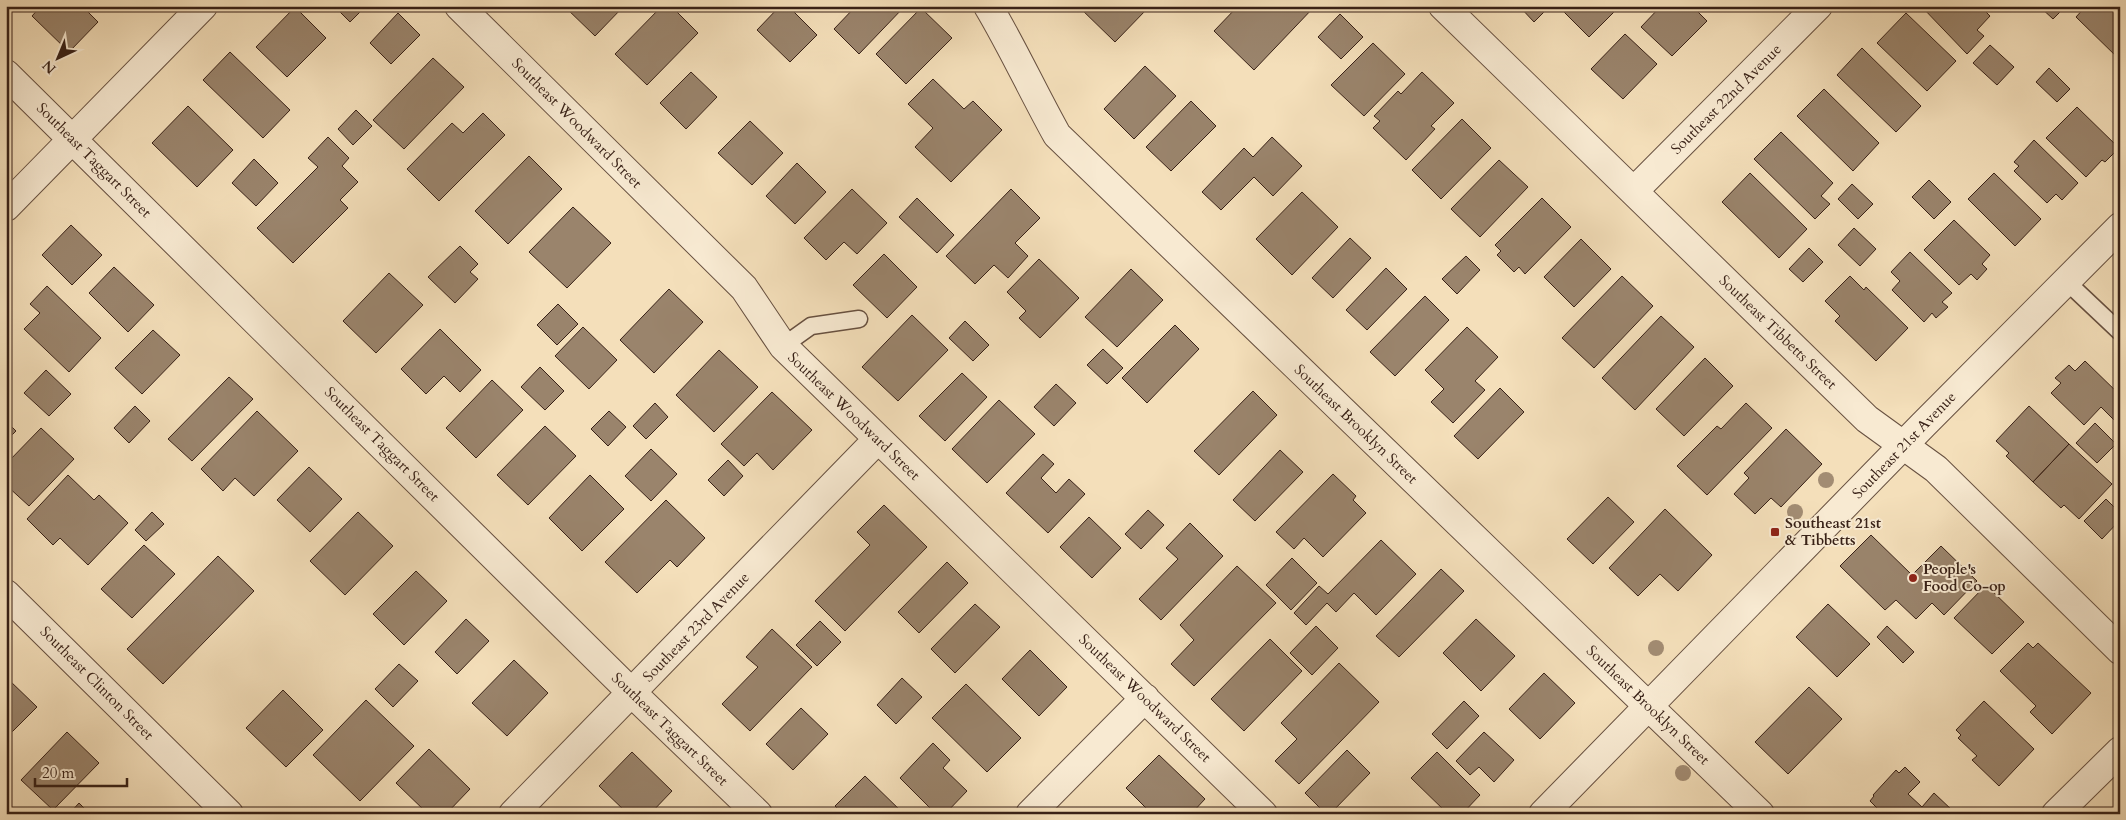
<svg xmlns="http://www.w3.org/2000/svg" width="2126" height="820" viewBox="0 0 2126 820" font-family="Cardo,serif">
  <style>
    .building { fill: #9a846c; stroke: #382117 }
    .lines { fill: none; stroke-linecap: round; stroke-linejoin: round }
    .lane-casing { stroke: #675040; stroke-width: 19 }
    .street-casing { stroke: #675040; stroke-width: 30 }
    .lane { stroke: #f8ead2; stroke-width: 16 }
    .street { stroke: #f8ead2; stroke-width: 28 }
    .tree { fill: #a28c73 }
    .poi-dot { fill: #8f2418; stroke: #f8ead2; stroke-width: 2 }
    .labels { text-anchor: middle; dominant-baseline: central; stroke-width: 4; stroke-linejoin: round; paint-order: stroke }
    .street-label { font-size: 15px; fill: #382117; stroke: #f8ead2 }
    .poi-label { font-size: 15px; font-weight: bold; fill: #382117; stroke: #f8ead2; text-anchor: start }
  </style>
  <rect width="100%" height="100%" fill="#f4dfba"/>
  <filter id="stains"><feTurbulence type="fractalNoise" baseFrequency=".004" numOctaves="4"/><feColorMatrix values="0 0 0 0 .2 0 0 0 0 .09 0 0 0 0 .02 0 0 0 .5 -.17"/></filter>
  <radialGradient id="worn" r=".72"><stop offset=".6" stop-color="#630" stop-opacity="0"/><stop offset="1" stop-color="#630" stop-opacity=".3"/></radialGradient>
  <!-- building -->
  <path class="building" d="M41 6H82L98 22 69 52 32 16Z
    M334 6H366L350 22Z
    M564 6H624L595 36Z
    M662 6H671L698 33 647 85 615 54Z
    M780 6H788L817 35 790 62 757 30Z
    M856 6H905L859 54 834 29Z
    M1078 6H1142L1146 10 1115 42Z
    M1238 6H1315L1254 70 1214 31Z
    M1519 6H1550L1534 22Z
    M1558 6H1619V7L1589 37Z
    M1661 6H1692L1707 21 1672 56 1641 27Z
    M1921 6H1980L1990 16 1977 30 1984 36 1967 54Z
    M2039 6H2066L2053 19Z
    M2086 6H2120V60L2076 17Z
    M295 7 326 38 287 77 256 47Z
    M921 8 952 38 906 84 876 54Z
    M398 13 420 35 391 64 370 43Z
    M1906 13 1956 61 1927 91 1877 43Z
    M1340 14 1363 37 1341 59 1318 37Z
    M1625 34 1657 64 1623 99 1591 69Z
    M1373 43 1405 74 1364 116 1331 85Z
    M1990 45 2014 67 1997 85 1973 63Z
    M1862 48 1921 106 1896 132 1837 75Z
    M230 52 290 110 263 138 203 80Z
    M433 58 464 87 404 149 373 120Z
    M1145 66 1176 96 1134 139 1104 109Z
    M2049 68 2070 89 2057 102 2036 82Z
    M691 72 717 97 686 129 660 103Z
    M1422 72 1454 103 1431 126 1435 129 1406 160 1373 128 1380 121 1374 116 1398 91 1401 94Z
    M933 79 964 109 973 101 1002 130 951 182 915 147 933 128 908 104Z
    M1824 89 1879 143 1853 171 1797 116Z
    M1191 101 1216 126 1171 171 1146 147Z
    M188 106 233 150 197 187 152 143Z
    M2077 107 2119 148 2105 162 2102 160 2086 177 2046 138Z
    M356 110 372 126 353 145 338 129Z
    M483 113 505 135 439 201 407 169 452 123 463 133Z
    M1462 119 1491 148 1441 199 1412 170Z
    M750 121 783 153 752 185 718 153Z
    M1781 132 1833 183 1821 196 1830 204 1815 219 1754 159Z
    M328 137 349 158 342 166 358 182 340 200 348 208 293 263 257 228 318 167 308 158Z
    M1272 137 1302 166 1273 196 1254 177 1221 210 1202 192 1244 148 1253 157Z
    M2034 140 2078 183 2062 200 2056 194 2047 203 2014 171 2019 166 2014 162Z
    M529 156 562 189 508 244 475 211Z
    M254 159 278 183 256 206 232 183Z
    M1499 160 1528 187 1480 237 1451 209Z
    M797 163 826 192 795 224 766 196Z
    M1750 173 1807 229 1779 258 1722 202Z
    M1994 173 2041 219 2015 246 1968 199Z
    M1929 180 1951 202 1934 219 1912 197Z
    M1852 184 1873 204 1858 219 1838 199Z
    M852 189 887 223 857 254 844 242 826 260 804 238Z
    M1011 189 1040 218 1015 243 1028 256 1008 278 994 265 975 284 946 256Z
    M1302 192 1338 227 1292 275 1256 239Z
    M917 198 954 235 937 253 899 217Z
    M1542 198 1571 227 1525 274 1519 267 1514 272 1497 255 1501 251 1495 245Z
    M573 207 611 243 567 288 529 252Z
    M1954 220 1990 255 1982 264 1987 269 1977 280 1971 274 1959 285 1924 250Z
    M71 225 102 255 72 285 42 255Z
    M1854 228 1876 249 1860 266 1838 245Z
    M1350 238 1371 258 1333 298 1312 278Z
    M1581 239 1611 269 1574 307 1544 277Z
    M460 246 478 264 470 272 478 279 455 303 428 277Z
    M1809 248 1823 262 1803 282 1789 269Z
    M1910 252 1952 293 1942 302 1948 307 1936 318 1932 313 1924 322 1892 290 1900 281 1891 272Z
    M884 254 917 287 887 318 853 285Z
    M1466 256 1480 270 1457 294 1442 279Z
    M1039 259 1079 298 1040 338 1019 318 1026 311 1007 292Z
    M114 267 154 305 128 332 89 293Z
    M1386 268 1407 289 1367 330 1346 310Z
    M1131 269 1163 300 1117 347 1085 317Z
    M389 273 423 305 376 353 343 321Z
    M1622 276 1653 306 1594 368 1562 338Z
    M1850 276 1864 290 1866 287 1908 328 1876 361 1835 321 1840 316 1825 301Z
    M47 286 101 338 69 372 24 329 40 313 30 304Z
    M669 289 703 322 654 373 620 340Z
    M1425 296 1449 320 1395 376 1370 352Z
    M558 304 578 324 557 345 537 325Z
    M912 315 948 350 898 401 862 367Z
    M1661 316 1694 347 1635 410 1602 378Z
    M965 321 989 345 973 361 949 338Z
    M1175 325 1199 349 1147 403 1122 378Z
    M583 327 617 360 589 389 555 356Z
    M1467 327 1498 357 1475 381 1485 390 1453 423 1431 402 1444 389 1425 370Z
    M440 329 481 370 460 392 444 376 426 394 401 369Z
    M153 330 180 355 142 394 115 368Z
    M1103 349 1123 368 1107 384 1087 365Z
    M719 350 758 387 714 432 676 395Z
    M1705 358 1733 386 1684 436 1656 409Z
    M2085 361 2120 395V417L2116 422 2101 407 2084 425 2051 393 2061 383 2055 378 2069 365 2075 371Z
    M540 367 564 391 545 410 521 387Z
    M46 370 71 394 49 416 24 393Z
    M962 373 987 397 945 441 919 416Z
    M229 377 253 399 192 461 168 439Z
    M492 380 523 410 476 458 446 428Z
    M1056 384 1076 403 1054 426 1034 407Z
    M1500 388 1524 412 1478 459 1454 436Z
    M1253 391 1277 415 1219 475 1194 451Z
    M772 392 812 430 773 470 757 453 744 466 721 444Z
    M999 400 1035 434 987 483 952 449Z
    M655 403 668 417 646 439 633 426Z
    M1746 403 1772 428 1707 495 1677 466 1717 426 1721 429Z
    M135 406 150 421 129 443 114 428Z
    M2029 406 2069 444 2033 482 2006 456 2009 453 1996 441Z
    M257 411 298 451 254 496 235 478 223 491 201 469Z
    M609 411 626 427 608 446 591 429Z
    M6 421 16 431 6 441Z
    M2095 423 2116 444 2097 463 2076 443Z
    M545 426 576 456 528 505 497 475Z
    M41 428 74 459 29 506 6 485V464Z
    M1786 429 1822 464 1781 507 1771 498 1755 514 1734 494 1749 478 1744 473Z
    M2069 444 2112 484 2079 519 2064 505 2061 508 2033 482Z
    M651 449 677 474 651 501 625 476Z
    M1280 450 1303 472 1255 521 1233 500Z
    M1043 454 1054 464 1041 478 1056 493 1069 479 1085 494 1048 533 1006 493Z
    M728 460 743 476 724 496 708 480Z
    M309 467 342 499 310 532 277 500Z
    M1333 474 1356 496 1353 500 1366 513 1323 557 1304 538 1294 549 1276 532Z
    M68 475 94 500 99 495 128 523 88 565 60 538 53 545 27 519Z
    M590 475 624 509 582 551 549 518Z
    M1608 497 1634 522 1593 564 1567 539Z
    M2106 499 2120 513V520L2102 539 2084 521Z
    M666 500 705 538 677 567 670 560 637 593 605 562Z
    M884 505 927 547 845 631 815 601 870 545 857 532Z
    M1665 509 1712 555 1678 591 1660 574 1638 596 1609 568Z
    M1148 510 1164 525 1141 549 1125 534Z
    M152 512 164 524 146 541 135 530Z
    M358 512 393 546 345 595 310 561Z
    M1089 517 1121 548 1092 578 1060 547Z
    M1190 523 1223 556 1161 620 1139 599 1178 559 1166 548Z
    M1871 535 1912 575 1941 546 1977 581 1944 615 1932 603 1916 619 1896 600 1885 610 1840 566Z
    M1381 540 1416 574 1376 615 1354 593 1336 612 1327 603 1306 625 1294 613 1319 586 1328 594Z
    M144 545 175 574 132 618 101 589Z
    M218 556 254 591 163 684 127 649Z
    M1292 558 1317 583 1291 610 1266 585Z
    M947 562 968 583 919 633 898 612Z
    M1237 566 1276 603 1194 686 1171 664 1194 640 1180 625Z
    M1441 569 1464 591 1399 657 1376 636Z
    M416 571 447 601 404 645 373 614Z
    M1986 585 2024 622 1992 654 1954 618Z
    M975 604 1000 627 955 673 931 649Z
    M1828 604 1870 644 1837 677 1796 637Z
    M466 619 489 641 457 674 435 652Z
    M1476 619 1515 656 1481 691 1443 653Z
    M820 621 841 642 817 666 796 645Z
    M1316 626 1338 648 1312 675 1290 653Z
    M1887 626 1914 652 1903 663 1877 637Z
    M772 629 812 667 750 731 722 704 758 667 746 657Z
    M1270 639 1302 671 1244 731 1211 699Z
    M2028 643 2033 648 2038 643 2091 693 2052 734 2030 712 2036 706 2000 671Z
    M1030 650 1067 687 1039 716 1002 679Z
    M514 660 548 693 507 736 472 703Z
    M1339 663 1379 702 1299 784 1275 761 1297 739 1281 723Z
    M399 664 418 681 393 707 375 689Z
    M1544 673 1575 703 1540 739 1509 709Z
    M902 678 922 697 896 724 877 705Z
    M8 679 37 707 6 738V682Z
    M966 684 1021 738 987 772 932 718Z
    M1809 687 1842 719 1788 774 1755 742Z
    M283 690 323 730 286 767 246 728Z
    M366 700 414 746 360 801 313 755Z
    M1464 701 1479 716 1447 749 1432 734Z
    M1984 701 2034 749 1999 786 1972 760 1977 756 1958 738 1961 735 1956 730Z
    M801 708 828 734 793 770 766 744Z
    M67 732 99 763 53 810 21 780Z
    M1484 732 1514 760 1494 782 1479 767 1470 775 1456 761Z
    M933 743 950 760 943 768 967 791 945 814H936L900 778Z
    M429 749 470 789 446 814H428L396 783Z
    M1347 750 1370 773 1330 814H1326L1305 793Z
    M632 752 672 791 650 814H628L599 786Z
    M1437 752 1480 795 1462 814H1448L1411 778Z
    M1159 755 1205 799 1191 814H1152L1126 788Z
    M1905 767 1920 782 1908 794 1922 807 1934 793 1953 811 1951 814H1883L1870 801 1874 796 1873 795 1896 770 1899 773Z
    M865 776 904 814H843L835 806Z
    M79 803 90 814H69Z"/>
  <g class="lines">
    <defs>
      <path id="lane" d="M2066 281 2120 332
        M783 346 811 326 859 319"/>
      <path id="street" d="M459 6 744 288 783 346 1263 814
        M988 6C1013 48 1033 92 1057 135L1760 814
        M1443 6 1867 419 1936 469 2120 650
        M6 74 632 693 758 814
        M1634 191 1818 6
        M6 207 203 6
        M6 594 229 814
        M513 814 878 439
        M1030 814 1145 698
        M1543 814 1923 425 2120 227
        M2056 814 2120 751"/>
    </defs>
    <!-- lane casing -->
    <use href="#lane" class="lane-casing"/>
    <!-- street casing -->
    <use href="#street" class="street-casing"/>
    <!-- lane -->
    <use href="#lane" class="lane"/>
    <!-- street -->
    <use href="#street" class="street"/>
  </g>
  <!-- trees -->
  <g class="tree">
    <circle cx="1826" cy="480" r="8"/>
    <circle cx="1795" cy="512" r="8"/>
    <circle cx="1656" cy="648" r="8"/>
    <circle cx="1683" cy="773" r="8"/>
  </g>
  <!-- markers -->
  <g class="poi-dot">
    <rect x="1770" y="527" width="10" height="10" rx="2.5"/>
    <circle cx="1913" cy="578" r="5"/>
  </g>
  <g class="labels">
    <!-- street labels -->
    <g class="street-label">
      <text transform="translate(1726 99) rotate(-45)">Southeast 22nd Avenue</text>
      <text transform="translate(577 123) rotate(45)">Southeast Woodward Street</text>
      <text transform="translate(94 160) rotate(45)">Southeast Taggart Street</text>
      <text transform="translate(1778 332) rotate(44)">Southeast Tibbetts Street</text>
      <text transform="translate(854 416) rotate(44)">Southeast Woodward Street</text>
      <text transform="translate(1356 424) rotate(44)">Southeast Brooklyn Street</text>
      <text transform="translate(382 444) rotate(45)">Southeast Taggart Street</text>
      <text transform="translate(1904 445) rotate(-46)">Southeast 21st Avenue</text>
      <text transform="translate(696 627) rotate(-46)">Southeast 23rd Avenue</text>
      <text transform="translate(97 683) rotate(45)">Southeast Clinton Street</text>
      <text transform="translate(1145 698) rotate(44)">Southeast Woodward Street</text>
      <text transform="translate(1648 705) rotate(44)">Southeast Brooklyn Street</text>
      <text transform="translate(670 729) rotate(44)">Southeast Taggart Street</text>
    </g>
    <!-- poi labels -->
    <g class="poi-label">
      <text x="1785" y="523">Southeast 21st<tspan x="1785" dy="17">&amp; Tibbetts</tspan></text>
      <text x="1923" y="569">People's<tspan x="1923" dy="17">Food Co-op</tspan></text>
    </g>
  </g>
  <!-- margin -->
  <rect width="2126" height="820" fill="none" stroke="#f4dfba" stroke-width="25"/>
  <rect x="8" y="8" width="2111" height="805" fill="none" stroke="#382117" stroke-width="2.5"/>
  <rect x="12" y="12" width="2101" height="795" fill="none" stroke="#382117"/>
  <!-- north arrow -->
  <g transform="translate(58 58) rotate(224)" stroke="#f8ead2" stroke-width="4" paint-order="stroke">
  <path d="M0-4L9 19L0 12L-9 19Z" fill="#382117"/>
  <text y="-8" font-size="14" font-weight="bold" text-anchor="middle" fill="#382117">N</text>
  </g>
  <!-- scale -->
  <path d="M35 778v8h92v-8" fill="none" stroke="#382117" stroke-width="2.5"/>
  <text x="42" y="778" font-size="15" fill="#382117" stroke="#f8ead2" stroke-width="4" paint-order="stroke">20 m</text>
  <rect width="100%" height="100%" filter="url(#stains)"/>
  <rect width="100%" height="100%" fill="url(#worn)"/>
</svg>
